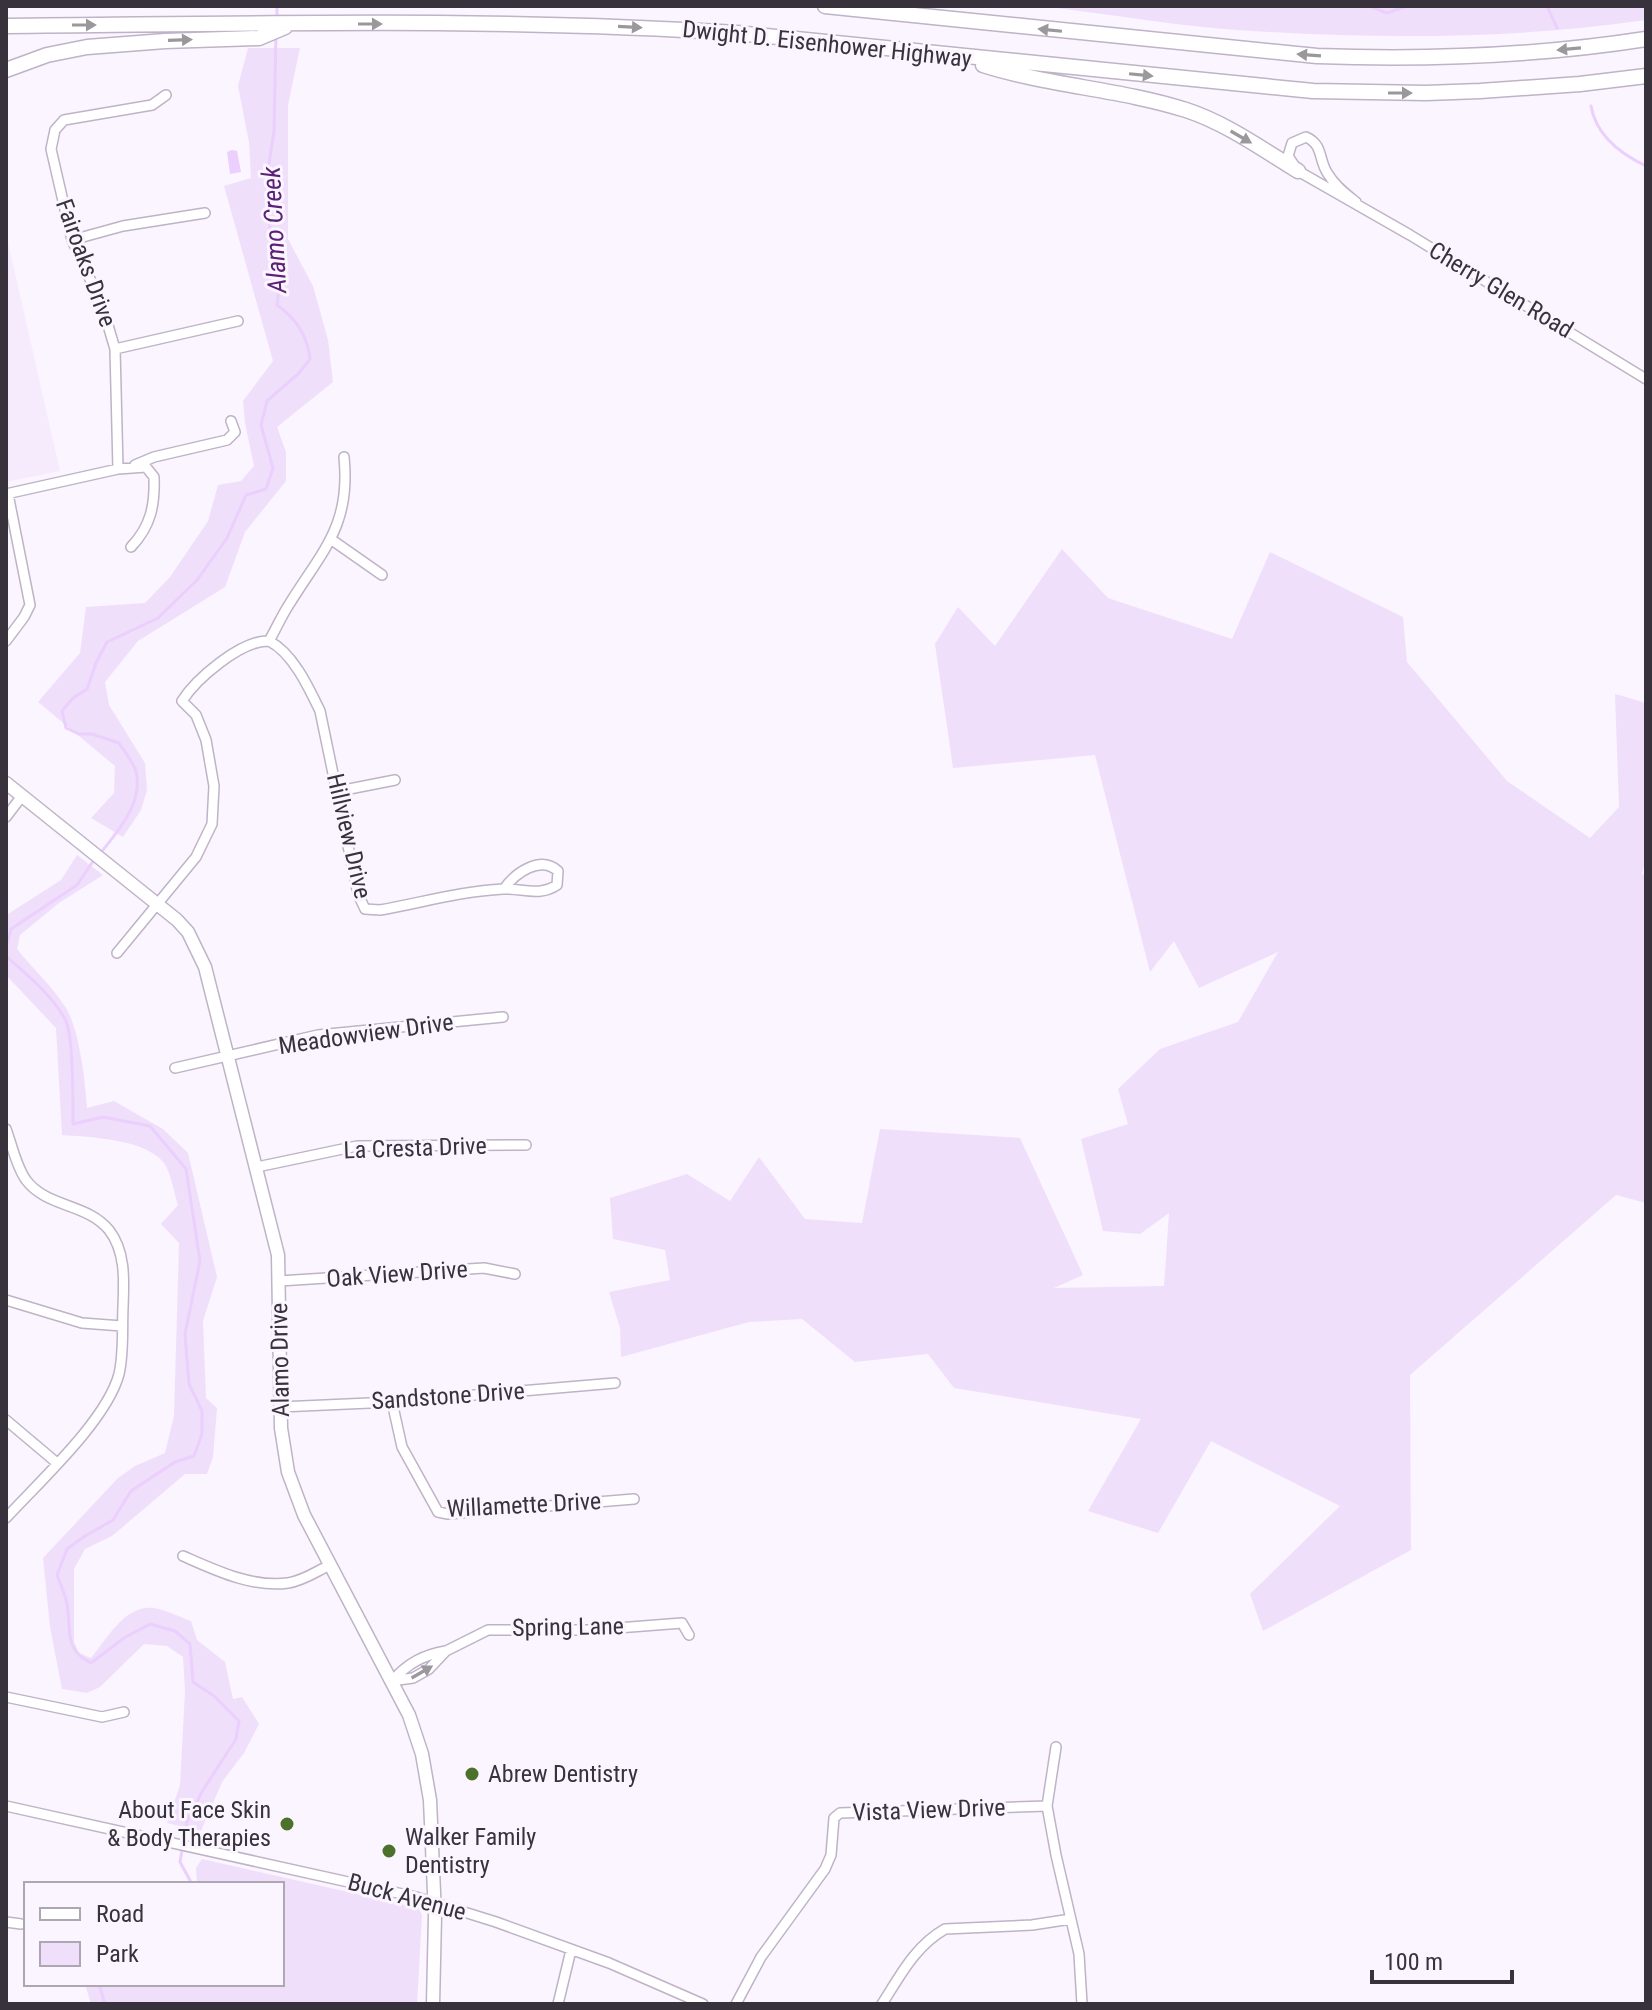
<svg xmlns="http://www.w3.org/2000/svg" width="1652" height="2010" viewBox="0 0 1652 2010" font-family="'Roboto Condensed',sans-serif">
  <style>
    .built { fill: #f6ebfc }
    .green { fill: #f0dffb }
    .water { fill: #ebcffd }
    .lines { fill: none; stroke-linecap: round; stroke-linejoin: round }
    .stream { stroke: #ebcffd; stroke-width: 3 }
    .minor-casing { stroke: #bfb3c7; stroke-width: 12 }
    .major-casing { stroke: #bfb3c7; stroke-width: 15 }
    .highway-casing { stroke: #bfb3c7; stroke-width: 17 }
    .minor { stroke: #fff; stroke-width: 9 }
    .major { stroke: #fff; stroke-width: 12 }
    .highway { stroke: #fff; stroke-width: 14 }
    .oneway { fill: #9b989d }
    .poi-dot { fill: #4c712a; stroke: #faf5fe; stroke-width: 3 }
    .labels { text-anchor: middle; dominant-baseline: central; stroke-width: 6; stroke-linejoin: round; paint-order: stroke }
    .street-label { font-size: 24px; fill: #37323b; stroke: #faf5fe }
    .poi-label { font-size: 24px; fill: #37323b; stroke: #faf5fe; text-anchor: start }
    .water-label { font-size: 26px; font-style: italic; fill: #5b2177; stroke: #faf5fe }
  </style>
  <rect width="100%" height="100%" fill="#faf5fe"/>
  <!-- built -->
  <path class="built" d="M6 234 60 471 6 482Z"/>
  <!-- green -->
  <path class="green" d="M1040 6H1646V20C1516 39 1383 39 1251 31 1181 27 1110 14 1040 6Z
    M248 48H300L288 105V239L313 286 328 340 333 382 277 427 286 452V481L245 532 225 587 138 641 105 682 109 705 145 763 147 790 141 810 123 837 91 818 114 793 115 766 38 702 80 653 86 607 145 603 170 577 208 521 218 485 241 481 254 466 245 423 243 401 273 361 224 186 251 178 249 142 238 86Z
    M1062 549 1108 598 1232 639 1270 552 1403 617 1407 662 1507 781 1590 838 1619 807 1615 694 1643 702 1646 708V860L1642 873 1646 878V1203L1616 1195 1410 1375 1411 1550 1263 1631 1250 1594 1340 1506 1211 1441 1158 1533 1088 1511 1141 1419 954 1388 928 1354 855 1362 802 1319 749 1322 621 1357 620 1328 609 1292 670 1280 665 1250 613 1239 610 1198 687 1174 730 1201 759 1157 805 1219 862 1223 880 1129 1020 1138 1083 1275 1054 1288 1164 1286 1169 1213 1140 1234 1103 1231 1081 1139 1128 1124 1118 1089 1160 1049 1238 1022 1278 952 1199 988 1174 941 1150 972 1095 755 953 768 935 644 958 607 995 646Z
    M77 855 103 875 59 903 20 935 17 949C32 968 53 987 66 1008 80 1032 85 1081 87 1108L114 1101 163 1129 188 1153 217 1277 203 1321 206 1398 217 1408 213 1457 207 1474H185L112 1536 85 1549 74 1569V1642L79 1653 91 1658C108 1638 124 1605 154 1608 166 1610 180 1617 191 1621L197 1640 225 1662 233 1699 242 1697 259 1724 244 1753 222 1782 201 1831 167 1823 180 1785 185 1691 183 1657 167 1646 144 1644 100 1687 87 1693 62 1689 50 1627 43 1558 118 1478 135 1466 165 1453 174 1416 179 1243 161 1224 178 1205C174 1193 171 1173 164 1163 146 1139 89 1137 62 1135L56 1028 6 975 8 914 61 880Z
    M202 1859 419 1908 422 1915 417 2004H91L85 1984H282V1884H197L196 1868Z"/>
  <!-- water -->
  <path class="water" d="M232 150 237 151 241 172 230 174 227 152Z"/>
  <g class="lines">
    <!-- stream -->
    <path class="stream" d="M1369 6 1387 13 1407 6
      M1547 6 1557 28
      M277 19V6
      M1591 106C1596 136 1621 154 1646 166
      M99 855C117 832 144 803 136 771 133 762 124 751 119 743L92 734H79L66 728 62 711 73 698 87 689 96 663 107 642 158 618 197 580 227 538 246 495 266 489 273 468 261 425 267 401 298 374 310 359C307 334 296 319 277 305L281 272 271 241 266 183 274 131 276 34
      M6 947 11 929 77 885 94 860
      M6 956C27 975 51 994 65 1019 74 1035 73 1103 73 1124L103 1117 150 1126 186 1169 200 1261 185 1334 189 1384 202 1411V1434L194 1456 175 1462 131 1491 113 1520 85 1536 67 1549 57 1575C60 1583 64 1592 66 1600 73 1627 61 1648 91 1663L124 1638 150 1624 175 1631 190 1644 193 1682 214 1696 239 1721 236 1739 203 1790 187 1821 180 1862 192 1884
      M99 1984 105 2004"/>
    <defs>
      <path id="minor" d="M1356 202C1346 194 1335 186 1328 174 1318 160 1324 145 1306 137L1292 143 1288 156 1298 171 1410 235 1646 379
        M72 240 123 226 205 213
        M115 349 238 321
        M135 465 154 457 227 440 235 432 231 421
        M118 469 115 349 102 305 72 240 51 149 55 130 64 120 152 105 166 95
        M6 494 118 469 146 467 154 477C155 505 151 526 131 547
        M332 540 382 575
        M6 641 24 617 30 605 8 494
        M269 641C293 653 309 688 320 711L358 894 365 909 380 910C420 903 462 891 503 889 522 888 539 897 557 885L558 871C540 855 515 873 504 889
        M269 641C276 629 282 615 290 603 323 550 351 525 344 457
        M339 791 395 780
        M6 817 22 796
        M117 953 196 857 212 824 214 786 206 740 196 715 182 701C196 679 241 640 269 641
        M175 1068 318 1035 503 1017
        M6 1129C12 1145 16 1166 26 1180 47 1208 87 1203 109 1230 126 1252 124 1281 123 1307 122 1328 124 1353 119 1374 107 1420 39 1482 6 1518
        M257 1167 357 1146 526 1145
        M279 1281 484 1268 515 1274
        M6 1300 82 1323 122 1326
        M392 1402 402 1447 438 1512 448 1514 634 1499
        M280 1407 392 1402 615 1383
        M6 1420 57 1463
        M183 1556C215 1570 252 1588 288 1583 303 1581 317 1571 330 1565
        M391 1681 413 1678 429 1669 446 1651 488 1630H592L682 1623 689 1635
        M392 1681C408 1663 423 1655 446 1651
        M6 1697 102 1717 124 1712
        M1056 1747 1047 1806 1056 1855 1079 1954 1082 2004
        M6 1806 416 1897 496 1922 609 1963 703 2004
        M6 1922 21 1924
        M558 2004 571 1950
        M736 2004 761 1957 825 1869 831 1855 834 1818 840 1813 1047 1806
        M882 2004C900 1976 915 1946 945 1929L1032 1925 1071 1919"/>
      <path id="major" d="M6 783 177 920 188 932 205 967 278 1255 281 1428 288 1472 304 1515 409 1715 422 1754 430 1800 435 1916 433 2004"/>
      <path id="highway" d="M825 6 1317 56C1427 60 1537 56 1646 39
        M6 26C250 24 493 17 737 33L1313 91 1426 93 1480 91 1580 84 1646 76
        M983 65C1049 86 1120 89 1186 110 1226 123 1262 149 1298 171
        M6 70 47 55 87 47 165 41 259 38 285 27"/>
    </defs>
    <!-- minor casing -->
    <use href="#minor" class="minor-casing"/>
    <!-- major casing -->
    <use href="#major" class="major-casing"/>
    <!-- highway casing -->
    <use href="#highway" class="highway-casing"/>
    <!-- minor -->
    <use href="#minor" class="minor"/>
    <!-- major -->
    <use href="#major" class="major"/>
    <!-- highway -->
    <use href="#highway" class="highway"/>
  </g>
  <!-- one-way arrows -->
  <defs><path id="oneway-solid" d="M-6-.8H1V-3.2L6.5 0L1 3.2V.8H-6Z" transform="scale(2)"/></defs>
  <g class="oneway">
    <use href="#oneway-solid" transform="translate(370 24)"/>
    <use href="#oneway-solid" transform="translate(84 25)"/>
    <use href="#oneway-solid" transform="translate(630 27) rotate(3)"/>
    <use href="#oneway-solid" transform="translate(1050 30) rotate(-174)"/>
    <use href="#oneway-solid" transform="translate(180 40) rotate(-2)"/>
    <use href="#oneway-solid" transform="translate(1569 49) rotate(175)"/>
    <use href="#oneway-solid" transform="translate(1309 55) rotate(-176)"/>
    <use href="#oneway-solid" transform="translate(1141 75) rotate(6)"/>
    <use href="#oneway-solid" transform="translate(1400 93)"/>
    <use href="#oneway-solid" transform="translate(1241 137) rotate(30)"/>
    <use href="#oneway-solid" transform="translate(422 1672) rotate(-30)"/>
  </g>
  <!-- markers -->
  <g class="poi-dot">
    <circle cx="472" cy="1774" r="8"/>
    <circle cx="287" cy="1824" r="8"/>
    <circle cx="389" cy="1851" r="8"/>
  </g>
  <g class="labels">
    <!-- street labels -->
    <g class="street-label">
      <text transform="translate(827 44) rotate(6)">Dwight D. Eisenhower Highway</text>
      <text transform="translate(86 263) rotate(70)">Fairoaks Drive</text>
      <text transform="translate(1501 290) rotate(31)">Cherry Glen Road</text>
      <text transform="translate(349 836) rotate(77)">Hillview Drive</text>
      <text transform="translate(366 1034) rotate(-8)">Meadowview Drive</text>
      <text transform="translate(415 1148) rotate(-2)">La Cresta Drive</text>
      <text transform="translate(397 1274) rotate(-4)">Oak View Drive</text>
      <text transform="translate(280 1360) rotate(-91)">Alamo Drive</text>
      <text transform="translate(448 1396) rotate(-4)">Sandstone Drive</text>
      <text transform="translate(524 1505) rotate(-3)">Willamette Drive</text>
      <text transform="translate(568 1627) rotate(-1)">Spring Lane</text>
      <text transform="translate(929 1810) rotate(-2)">Vista View Drive</text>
      <text transform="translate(407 1897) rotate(15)">Buck Avenue</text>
    </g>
    <!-- poi labels -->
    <g class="poi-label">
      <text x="488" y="1774">Abrew Dentistry</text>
      <text x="271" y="1810" text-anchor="end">About Face Skin<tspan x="271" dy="28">&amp; Body Therapies</tspan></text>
      <text x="405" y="1837">Walker Family<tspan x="405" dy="28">Dentistry</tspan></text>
    </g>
    <!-- water labels -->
    <g class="water-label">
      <text transform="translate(274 230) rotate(-93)">Alamo Creek</text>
    </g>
  </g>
  <!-- border -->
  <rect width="1652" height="2010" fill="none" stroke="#37323b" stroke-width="16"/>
  <!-- legend -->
  <rect x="24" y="1882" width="260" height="104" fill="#faf5fe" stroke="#aca7b0" stroke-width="2"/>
  <rect x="40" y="1908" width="40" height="12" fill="#ffffff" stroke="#aca7b0" stroke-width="2"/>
  <text x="96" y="1922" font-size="24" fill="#37323b">Road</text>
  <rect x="40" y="1942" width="40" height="24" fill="#f0dffb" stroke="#aca7b0" stroke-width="2"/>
  <text x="96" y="1962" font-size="24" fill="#37323b">Park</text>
  <!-- scale -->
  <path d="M1372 1970v12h140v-12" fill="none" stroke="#37323b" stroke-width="4"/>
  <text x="1384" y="1970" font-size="24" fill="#37323b" stroke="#faf5fe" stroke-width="6" paint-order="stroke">100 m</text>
</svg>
